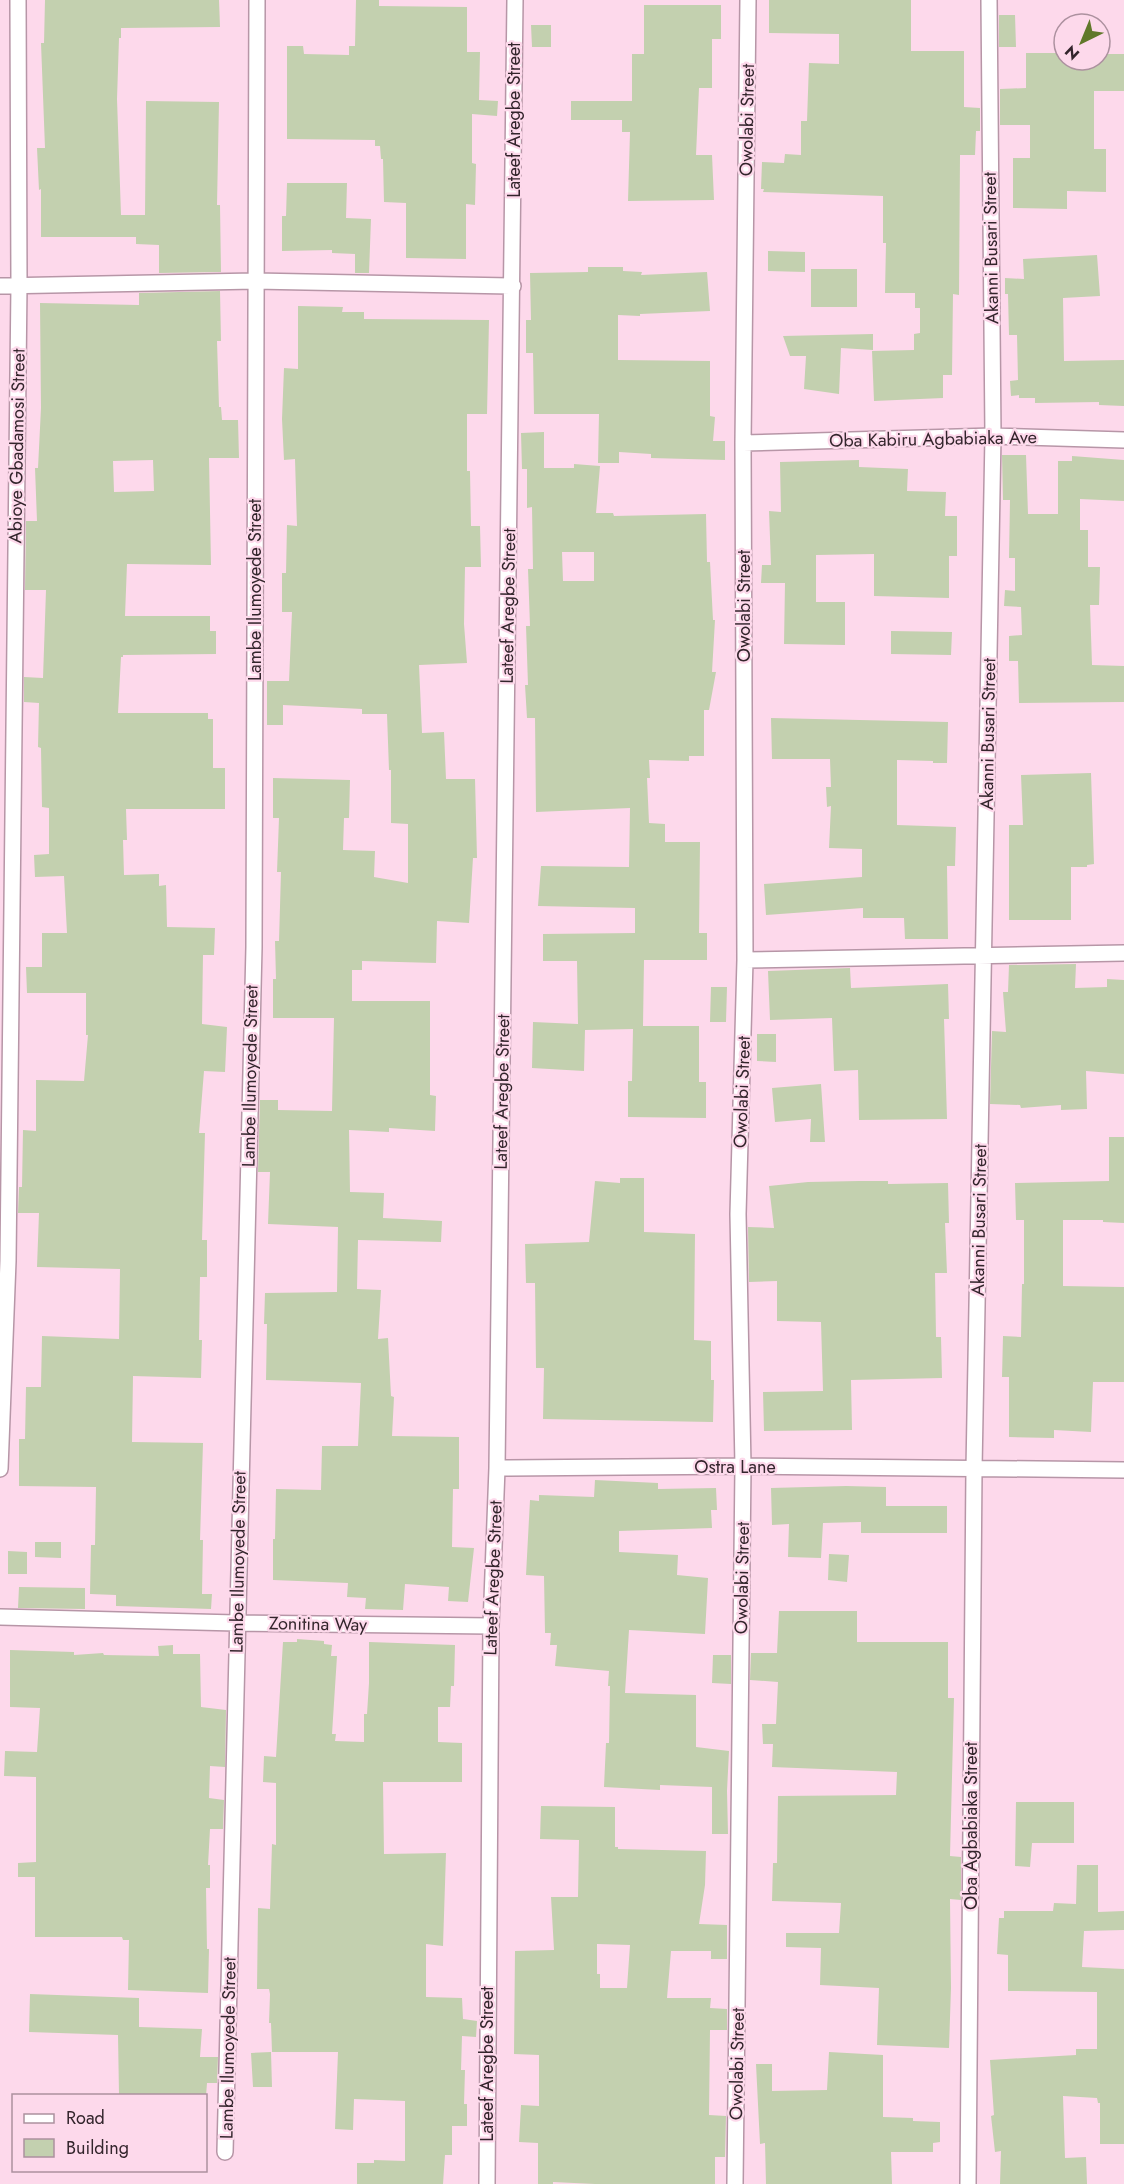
<svg xmlns="http://www.w3.org/2000/svg" width="1124" height="2184" viewBox="0 0 1124 2184" font-family="Jost,sans-serif">
  <style>
    .building { fill: #c3d0af; fill-rule: evenodd }
    .lines { fill: none; stroke-linecap: round; stroke-linejoin: round }
    .street-casing { stroke: #b796a7; stroke-width: 18 }
    .street { stroke: #fff; stroke-width: 15 }
    .labels { text-anchor: middle; dominant-baseline: central; stroke-width: 4.5; stroke-linejoin: round; paint-order: stroke }
    .street-label { font-size: 18px; fill: #33252c; stroke: #fdd9eb }
  </style>
  <rect width="100%" height="100%" fill="#fdd9eb"/>
  <!-- building -->
  <path class="building" d="M45 0H219L220 27 121 28V38H119L117 99 121 215H145L146 101 219 102 217 205H220L221 272 159 273V245L136 244V237H41V189L39 190 37 148H45L41 43H44Z
    M356 0H379V6L467 7V52H480L479 100 498 101 497 116 472 114V163L476 164 475 205 466 204V259L406 258V203L384 202 383 159H381L380 146H375V140L287 139V46H303L304 54 349 55V46H355Z
    M769 0H911V51H964V107L980 108V131H976L975 155H960L959 295 953 294 952 375H943V398L874 401 872 351 914 350V334L920 333V308H915V293H885L886 243H883V196L763 192 764 189H761L762 162 784 163 785 154 801 155V121H807L809 63 839 64V34L769 33Z
    M644 5H721V39H712V88H699L696 155H712L714 200 628 201 630 132H622V120H571V101H632V54H644Z
    M999 15H1015L1016 47H999Z
    M531 25H551V47H532Z
    M1026 53H1064V60H1100V54H1124V91H1094V149H1106V192L1067 191V209L1013 208V158H1030V125H1000V89L1026 88Z
    M287 183H347L346 218 371 219 369 273H355V254L332 253V250L282 251V216H286Z
    M768 251 805 252V272L768 271Z
    M1097 255 1100 296 1063 298 1064 361 1124 360V406L1099 405V402L1035 403V398H1019V395L1011 396 1010 381 1018 380 1017 335H1009L1008 294H1005V278L1024 279 1023 259Z
    M588 267H623V271L642 272 641 275 707 272 710 311 640 314V316L618 315V360L710 361V416L715 417 713 441H725V460L651 458V454L619 452V463H598L599 414H534L533 353H526V320H531L530 273 588 272Z
    M811 269H857V307H811Z
    M220 291 221 341H217L219 407H221L222 420H238L239 458H209L211 565 127 564 125 616H210V631H216V654L123 655V657H121L118 713H208V719H213V768H225V809H126L127 840H123L124 875 159 874V886L166 885 167 927 215 928 214 955H203L202 1024 227 1027 225 1072 204 1071 199 1133H205L202 1240H207V1277H200L199 1340H202L201 1378 133 1376 132 1442 203 1443 200 1540H203L202 1594H212L211 1609 116 1606V1595L90 1594 91 1545H95L96 1487 19 1486V1439H25L26 1387H41L42 1336 119 1339 120 1269 37 1267 39 1213H18L19 1187H22L23 1130 36 1131V1080L84 1081 88 1035H86V993H27L26 967H42V933H67L64 876 35 877 34 855 49 854V808L42 807 41 748 38 747 39 703 24 702V677L43 678 46 590H25L26 521H37L35 468H38L41 408 40 303 139 305V293ZM153 460 154 491 114 492 113 461Z
    M298 306 343 307 342 312H364V319L489 320 487 414H467V471H470L471 526H480L481 567H465L464 624 467 663 419 665 422 733 444 732 446 779H475L477 858H473L469 923 437 921 436 963 362 961V970H352V1001H430V1095L436 1096 435 1131 389 1128V1132L349 1130 350 1192 384 1193 383 1218 442 1221 441 1242 358 1240 357 1289 381 1290 378 1339 388 1338 391 1396 394 1397 392 1436 459 1437V1489H453L452 1547 474 1548 468 1602 448 1601 449 1587 405 1584 403 1610 365 1609 366 1598 347 1597 348 1583 273 1580V1539H275L276 1489 321 1490 322 1446H358L361 1383 266 1380 267 1324H264L265 1293 337 1292 338 1227 268 1224 270 1172H258L260 1100H278V1110L332 1111 334 1018H273V979H276L275 941H279L281 872H277L279 818H273V778L350 780 349 818H344L343 850 375 851 374 877 408 883V824L391 823V770H389L387 714H362V709L283 705V725H267V681H289L292 612H282V573H286L287 525 297 526 295 459 284 460 282 419 284 368 298 369Z
    M873 334V350L841 348 839 394 804 389 806 356H790L783 336Z
    M544 432V468H574V464L600 466 596 513H613L614 516 706 514 707 562H710L713 620H715L712 672H716L709 710H704V756H689V761L649 760 650 778H647L649 823 665 824V842H700L699 933H707V960H644L643 1026H699V1082H706V1118L628 1117V1081H632L633 1029 585 1030 584 1071 532 1068 533 1022 578 1024 577 961H543V934L635 933V908L538 906 541 866 629 867 630 808 536 812 535 718H527L525 685H528L526 626H530L528 569H533L532 507 527 508V469H522L521 433ZM562 552H594V581H563Z
    M1002 455H1026L1028 514H1058V461H1072V456L1124 460V501L1080 499V530H1088V567H1100L1099 605H1090L1092 665 1124 666V702L1019 703 1018 661H1009V636L1022 635 1021 607 1004 606 1005 590 1015 591V558H1009L1010 500H1003Z
    M859 460V467L908 469 907 491 946 492 945 516H957V556H949V598L874 596V554L816 555V602H845V645L784 644 785 583H761L762 565H771L769 511 781 512 780 462Z
    M891 631 952 632 951 655 891 654Z
    M771 718 948 722 947 763H933V761L897 760V825L956 827 955 866H947L948 939H905L904 918H863V908L766 915 764 884 862 877V849L829 848 831 806 827 807 826 787H831L830 759H772Z
    M1091 773 1094 864 1087 865V867H1071V920H1009V825H1023L1021 775Z
    M1076 964 1075 988 1107 987V979L1124 980V1074L1086 1071 1087 1109 1061 1110V1105L1021 1108 1020 1105 990 1104 992 1031 1006 1032 1003 992H1008L1009 965Z
    M850 968 851 988 948 984 949 1019H944L947 1119 859 1120 858 1070 834 1071 832 1018 770 1020 768 971Z
    M711 987H727L726 1022H710Z
    M757 1034H776V1062L757 1061Z
    M821 1084 825 1142H810L811 1119 775 1122 772 1088Z
    M1109 1137H1124V1223L1103 1222V1220H1063V1286L1124 1287V1382H1093L1091 1432 1054 1430V1438L1009 1437V1377H1002L1003 1336 1021 1337 1022 1284H1024V1220H1016L1015 1183 1109 1181Z
    M620 1178H644V1232L695 1234 694 1340 711 1341V1380H714L713 1422 543 1419 544 1368H536L535 1283H526L525 1244 589 1242 595 1181 620 1183Z
    M859 1181H888V1184L948 1183 949 1223H945L947 1273H935L936 1337H941L942 1378 851 1380 852 1430 764 1431 763 1392 823 1391 821 1322 777 1321V1281L749 1282 748 1227 774 1228 769 1186 808 1182Z
    M595 1480 658 1483V1489L716 1488 717 1510H711L712 1528 619 1531V1552L678 1555 677 1575 708 1578 705 1634 629 1630 625 1693 696 1695V1747L729 1751 727 1791 728 1834H712V1787L660 1785V1790L604 1787 606 1743H609L610 1686H608L609 1671 555 1666 557 1645H550L551 1633H545L544 1576 526 1575 530 1500 539 1501V1495L594 1497Z
    M846 1486 886 1487V1506H947V1533H861V1522L823 1523 821 1558 788 1557 789 1524 772 1525 771 1488Z
    M35 1542H61V1558L35 1557Z
    M8 1551 27 1552V1574H8Z
    M829 1554 849 1555 847 1582 828 1580Z
    M19 1587 85 1588V1609L18 1608Z
    M779 1611H857V1642H948V1698H954L950 1856 961 1857V1900L950 1899 951 1988 949 2048 877 2045 879 1988 820 1985 821 1948 786 1947V1933H839L841 1903 772 1901 773 1863H777L778 1796 896 1795 897 1772 772 1767 773 1744H763L762 1724H776L778 1682 750 1680 751 1653H777Z
    M297 1639 324 1641V1644L332 1645 331 1656H337L332 1734H336L335 1741 364 1742V1714H367L369 1683V1642L455 1645 454 1686H451L450 1707H438V1742L462 1743V1782H383L384 1854 446 1853 443 1946 426 1944V1997L462 1998 463 2019 477 2021 476 2037 462 2036 461 2070H465L464 2104H467V2126H452V2155H445L443 2184H357V2163H374V2160L405 2161V2101L354 2099 353 2130 335 2129 338 2052H272L271 2023H269L270 1994 269 1989H257L258 1908 270 1909 272 1844 276 1845V1783L263 1782 264 1756 276 1757 283 1642H297Z
    M173 1645V1654H200L201 1707 226 1710 225 1767 210 1766 209 1798 224 1800 223 1829H210L208 1865H210V1888H206L207 1949H209L208 1993 128 1990 129 1940H123L122 1937H35V1877H18V1863L36 1862V1777L4 1776 5 1751 37 1752 40 1708 10 1707V1650L74 1652V1655L103 1653 104 1655 159 1656 158 1646Z
    M713 1655H731V1684L712 1683Z
    M1016 1802H1074V1843H1032L1030 1867 1015 1866Z
    M541 1806 615 1807V1847H618V1849L706 1851 705 1885 699 1924 727 1925V1959H711V1951H671L667 1998H711L710 2008 727 2009V2030H710L709 2115 726 2116 725 2157H715V2184H595L553 2182V2184H538V2143L519 2142 521 2105 539 2106V2055L514 2054 515 1951 554 1950 551 1897H578L579 1840 540 1839ZM597 1944 630 1945 627 1988H600V1974H597Z
    M1077 1865H1098V1912L1124 1911V1930L1084 1931 1082 1967 1124 1969V2144H1100V2103H1098L1097 2098 1063 2096 1065 2158 1086 2157 1087 2184H1000L1001 2151 995 2152 991 2116 994 2115 990 2060 1076 2055V2049H1097V1992L1008 1991V1955L997 1954 999 1918H1004V1911H1053L1054 1903 1076 1904Z
    M30 1994 139 1998V2027L202 2029 200 2057H218L217 2083H207L206 2096 119 2095 118 2035 29 2032Z
    M271 2052 272 2087H253L251 2053Z
    M829 2052 883 2055V2117L913 2118V2121L940 2122V2142L933 2143V2152H891L892 2184H766L765 2143 760 2144 756 2064H772V2091L827 2090Z"/>
  <g class="lines">
    <defs>
      <path id="street" d="M0 286 255 281 513 286
        M743 443 993 436 1124 440
        M745 960 1124 953
        M497 1468 743 1466 1124 1470
        M0 1469 8 1261 19 285 18 0
        M0 1617 236 1623 491 1626
        M225 2152 254 947 257 0
        M487 2184 491 1626 497 1468 515 0
        M735 2184 743 1466 738 1214 745 960 743 443 748 0
        M968 2184 974 1469 993 436 989 0"/>
    </defs>
    <!-- street casing -->
    <use href="#street" class="street-casing"/>
    <!-- street -->
    <use href="#street" class="street"/>
  </g>
  <g class="labels">
    <!-- street labels -->
    <g class="street-label">
      <text transform="translate(514 120) rotate(-90)">Lateef Aregbe Street</text>
      <text transform="translate(747 120) rotate(-89)">Owolabi Street</text>
      <text transform="translate(991 248) rotate(-91)">Akanni Busari Street</text>
      <text transform="translate(933 439) rotate(-1)">Oba Kabiru Agbabiaka Ave</text>
      <text transform="translate(17 446) rotate(-89)">Abioye Gbadamosi Street</text>
      <text transform="translate(255 590) rotate(-90)">Lambe Ilumoyede Street</text>
      <text transform="translate(508 606) rotate(-89)">Lateef Aregbe Street</text>
      <text transform="translate(744 606) rotate(-90)">Owolabi Street</text>
      <text transform="translate(988 734) rotate(-89)">Akanni Busari Street</text>
      <text transform="translate(250 1076) rotate(-89)">Lambe Ilumoyede Street</text>
      <text transform="translate(502 1092) rotate(-89)">Lateef Aregbe Street</text>
      <text transform="translate(742 1092) rotate(-88)">Owolabi Street</text>
      <text transform="translate(979 1220) rotate(-89)">Akanni Busari Street</text>
      <text x="735" y="1467">Ostra Lane</text>
      <text transform="translate(238 1562) rotate(-89)">Lambe Ilumoyede Street</text>
      <text transform="translate(493 1578) rotate(-88)">Lateef Aregbe Street</text>
      <text transform="translate(742 1578) rotate(-89)">Owolabi Street</text>
      <text transform="translate(318 1624) rotate(1)">Zonitina Way</text>
      <text transform="translate(971 1826) rotate(-90)">Oba Agbabiaka Street</text>
      <text transform="translate(228 2048) rotate(-89)">Lambe Ilumoyede Street</text>
      <text transform="translate(487 2064) rotate(-90)">Lateef Aregbe Street</text>
      <text transform="translate(737 2064) rotate(-89)">Owolabi Street</text>
    </g>
  </g>
  <!-- legend -->
  <rect x="12" y="2094" width="195" height="78" fill="#fdd9eb" stroke="#ac919f" stroke-width="1.5"/>
  <rect x="24" y="2114" width="30" height="9" fill="#ffffff" stroke="#ac919f" stroke-width="1.5"/>
  <text x="66" y="2124" font-size="18" fill="#33252c">Road</text>
  <rect x="24" y="2139" width="30" height="18" fill="#c3d0af" stroke="#ac919f" stroke-width="1.5"/>
  <text x="66" y="2154" font-size="18" fill="#33252c">Building</text>
  <!-- north arrow -->
  <g transform="translate(1082 42) rotate(223)"><circle r="28" fill="#fdd9eb" stroke="#ac919f" stroke-width="1.5"/>
  <path d="M0-4.5L10 22L0 15L-10 22Z" fill="#60782a"/>
  <text y="-9" font-size="16" font-weight="bold" text-anchor="middle" fill="#33252c">N</text>
  </g>
</svg>
